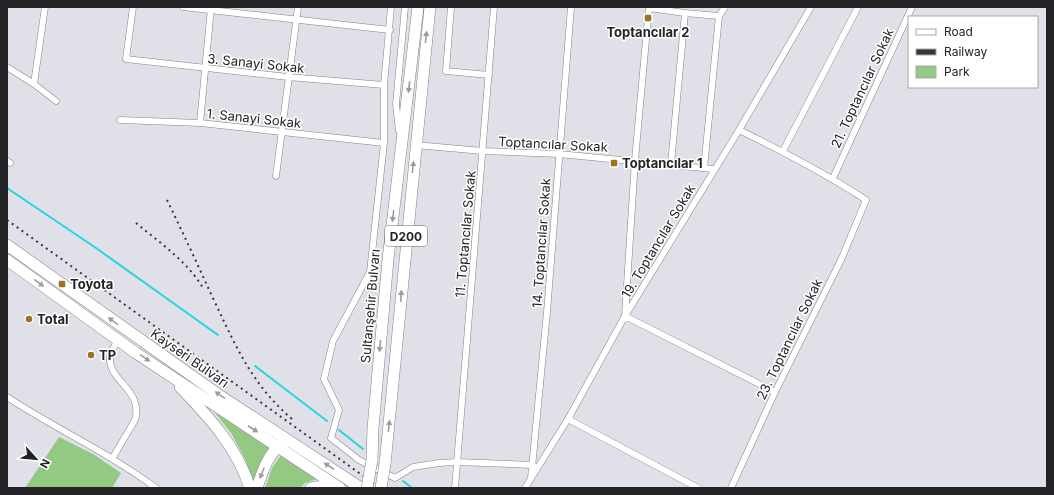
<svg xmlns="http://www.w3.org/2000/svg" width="1054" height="495" viewBox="0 0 1054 495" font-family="Inter,sans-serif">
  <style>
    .green { fill: #94c983 }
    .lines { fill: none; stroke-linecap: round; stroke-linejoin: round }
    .stream { stroke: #26d4df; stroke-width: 2 }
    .minor-casing { stroke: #83828a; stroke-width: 7 }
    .trunk-casing { stroke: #83828a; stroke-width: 12 }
    .minor { stroke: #fff; stroke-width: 6 }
    .trunk { stroke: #fff; stroke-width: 11 }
    .rail { stroke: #36363a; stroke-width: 2; stroke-dasharray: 2 4; stroke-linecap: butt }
    .trunk-bridge-casing { stroke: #83828a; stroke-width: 12; stroke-linecap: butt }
    .trunk-bridge { stroke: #fff; stroke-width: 11 }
    .oneway { fill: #9c9c9d }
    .poi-dot { fill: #9c7120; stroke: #fff; stroke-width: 1.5 }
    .labels { text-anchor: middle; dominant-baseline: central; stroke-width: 3; stroke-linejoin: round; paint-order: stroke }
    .shield { fill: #fff; stroke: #656567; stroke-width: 1 }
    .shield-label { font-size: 12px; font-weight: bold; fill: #232326 }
    .poi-label { font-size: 13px; font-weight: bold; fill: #232326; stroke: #fff; text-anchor: start }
    .street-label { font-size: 13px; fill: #232326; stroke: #fff }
  </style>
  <rect width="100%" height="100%" fill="#e0e0e8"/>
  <!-- green -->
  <path class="green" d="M209 405 273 447 254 483 245 459 231 433Z
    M59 437 93 454 121 473 112 488H25Z
    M281 455 320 478 305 483 300 488H265L272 468Z"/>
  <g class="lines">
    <!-- stream -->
    <path class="stream" d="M7 188 96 248 218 335
      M255 366 327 421
      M339 430 363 449
      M403 481 412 488"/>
    <defs>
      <path id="minor" d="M133 7 126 59 288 77 384 85
        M183 7 390 30
        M391 7 384 85V143L370 272 333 341 324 379 339 410 331 438 359 460 395 478 413 467 439 463 457 462 533 465
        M451 7 446 71 489 75
        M649 7 635 160 625 316 775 392
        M649 8 685 13 719 16
        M7 67 34 84 56 101
        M34 84 45 7
        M120 120 200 123 384 143
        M200 123 211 8
        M399 131 396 104 405 7
        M415 145 483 151 559 154 713 169
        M783 151 858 7
        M7 161 10 163
        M671 164 685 13
        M704 168 719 16 725 7
        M276 176 298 7
        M833 178 912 7
        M7 397C56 429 109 453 156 488
        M568 419 698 488
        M112 459 135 420C144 390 107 380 110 357 111 351 115 345 118 340
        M531 478 547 312 571 7
        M455 488 494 7
        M525 488 568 419 625 316 739 130 811 7
        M731 488 775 392 841 260 866 200C825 173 782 151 739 130"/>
      <path id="trunk" d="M7 245 219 395 361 488
        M7 260 136 353 340 488
        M180 387C209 417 237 447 250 488
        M372 460 373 428 388 259 418 7
        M385 464 430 7
        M257 488C262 472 269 451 284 442
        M311 488 323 486H337"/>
    </defs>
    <!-- minor casing -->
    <use href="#minor" class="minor-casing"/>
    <!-- trunk casing -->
    <use href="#trunk" class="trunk-casing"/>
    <!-- minor -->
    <use href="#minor" class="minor"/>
    <!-- trunk -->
    <use href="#trunk" class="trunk"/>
    <!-- rail -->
    <path class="rail" d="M167 200C182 231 197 263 211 294 234 342 250 383 292 419
      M7 220 380 488
      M136 223C160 243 187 261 203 288"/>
    <defs>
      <path id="trunk-bridge" d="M367 488 372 460
        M381 488 385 464"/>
    </defs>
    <!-- trunk-bridge casing -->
    <use href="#trunk-bridge" class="trunk-bridge-casing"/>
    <!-- trunk-bridge -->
    <use href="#trunk-bridge" class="trunk-bridge"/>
  </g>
  <!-- one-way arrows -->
  <defs><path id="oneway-solid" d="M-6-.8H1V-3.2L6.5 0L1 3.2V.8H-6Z"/></defs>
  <g class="oneway">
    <use href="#oneway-solid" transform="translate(426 37) rotate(-84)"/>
    <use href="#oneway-solid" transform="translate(409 87) rotate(97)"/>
    <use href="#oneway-solid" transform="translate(413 167) rotate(-84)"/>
    <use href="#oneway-solid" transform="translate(393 216) rotate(97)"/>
    <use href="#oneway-solid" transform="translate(39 283) rotate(36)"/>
    <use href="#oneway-solid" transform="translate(401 296) rotate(-86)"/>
    <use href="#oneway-solid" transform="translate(113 321) rotate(-144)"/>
    <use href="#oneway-solid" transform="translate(380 346) rotate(95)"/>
    <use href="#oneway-solid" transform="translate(145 358) rotate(34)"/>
    <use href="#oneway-solid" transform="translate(220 395) rotate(-146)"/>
    <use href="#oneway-solid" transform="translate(389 426) rotate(-84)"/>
    <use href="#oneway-solid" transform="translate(253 429) rotate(33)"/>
    <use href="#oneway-solid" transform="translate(329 466) rotate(-147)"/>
    <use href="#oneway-solid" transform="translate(262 473) rotate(112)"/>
  </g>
  <!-- markers -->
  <g class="poi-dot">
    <rect x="644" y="14" width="8" height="8" rx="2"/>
    <rect x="610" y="159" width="8" height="8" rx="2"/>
    <rect x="58" y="280" width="8" height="8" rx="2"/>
    <circle cx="29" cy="319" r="4"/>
    <circle cx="91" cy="355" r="4"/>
  </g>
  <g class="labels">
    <!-- shield labels -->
    <rect class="shield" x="385" y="226" width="42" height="20" rx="3"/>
    <g class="shield-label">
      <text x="406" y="236">D200</text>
    </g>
    <!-- poi labels -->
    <g class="poi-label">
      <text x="648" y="32" text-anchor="middle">Toptancılar 2</text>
      <text x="622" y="163">Toptancılar 1</text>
      <text x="70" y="284">Toyota</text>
      <text x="37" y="319">Total</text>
      <text x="99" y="355">TP</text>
    </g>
    <!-- street labels -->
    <g class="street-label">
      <text transform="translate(256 63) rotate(6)">3. Sanayi Sokak</text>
      <text transform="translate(862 88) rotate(-65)">21. Toptancılar Sokak</text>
      <text transform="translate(254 118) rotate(6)">1. Sanayi Sokak</text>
      <text transform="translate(553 144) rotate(3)">Toptancılar Sokak</text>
      <text transform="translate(465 234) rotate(-85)">11. Toptancılar Sokak</text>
      <text transform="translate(658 241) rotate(-59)">19. Toptancılar Sokak</text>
      <text transform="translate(541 243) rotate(-86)">14. Toptancılar Sokak</text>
      <text transform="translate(370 306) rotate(-85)">Sultanşehir Bulvarı</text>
      <text transform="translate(789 339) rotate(-64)">23. Toptancılar Sokak</text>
      <text transform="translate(190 358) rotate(35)">Kayseri Bulvarı</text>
    </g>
  </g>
  <!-- border -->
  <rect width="1054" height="495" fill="none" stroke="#232326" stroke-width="16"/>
  <!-- legend -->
  <rect x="908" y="16" width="130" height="72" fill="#ffffff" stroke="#a7a7a8"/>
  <rect x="916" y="29" width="20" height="6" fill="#ffffff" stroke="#a7a7a8"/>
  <text x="944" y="36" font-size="12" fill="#232326">Road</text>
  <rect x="916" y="49" width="20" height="6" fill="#36363a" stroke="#a7a7a8"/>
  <text x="944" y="56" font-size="12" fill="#232326">Railway</text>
  <rect x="916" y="66" width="20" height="12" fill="#94c983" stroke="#a7a7a8"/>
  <text x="944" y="76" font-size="12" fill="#232326">Park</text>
  <!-- north arrow -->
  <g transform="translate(36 459) rotate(117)" stroke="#ffffff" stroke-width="3" paint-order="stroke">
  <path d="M0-3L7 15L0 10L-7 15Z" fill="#232326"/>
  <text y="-6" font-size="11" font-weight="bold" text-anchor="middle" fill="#232326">N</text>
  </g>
</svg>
